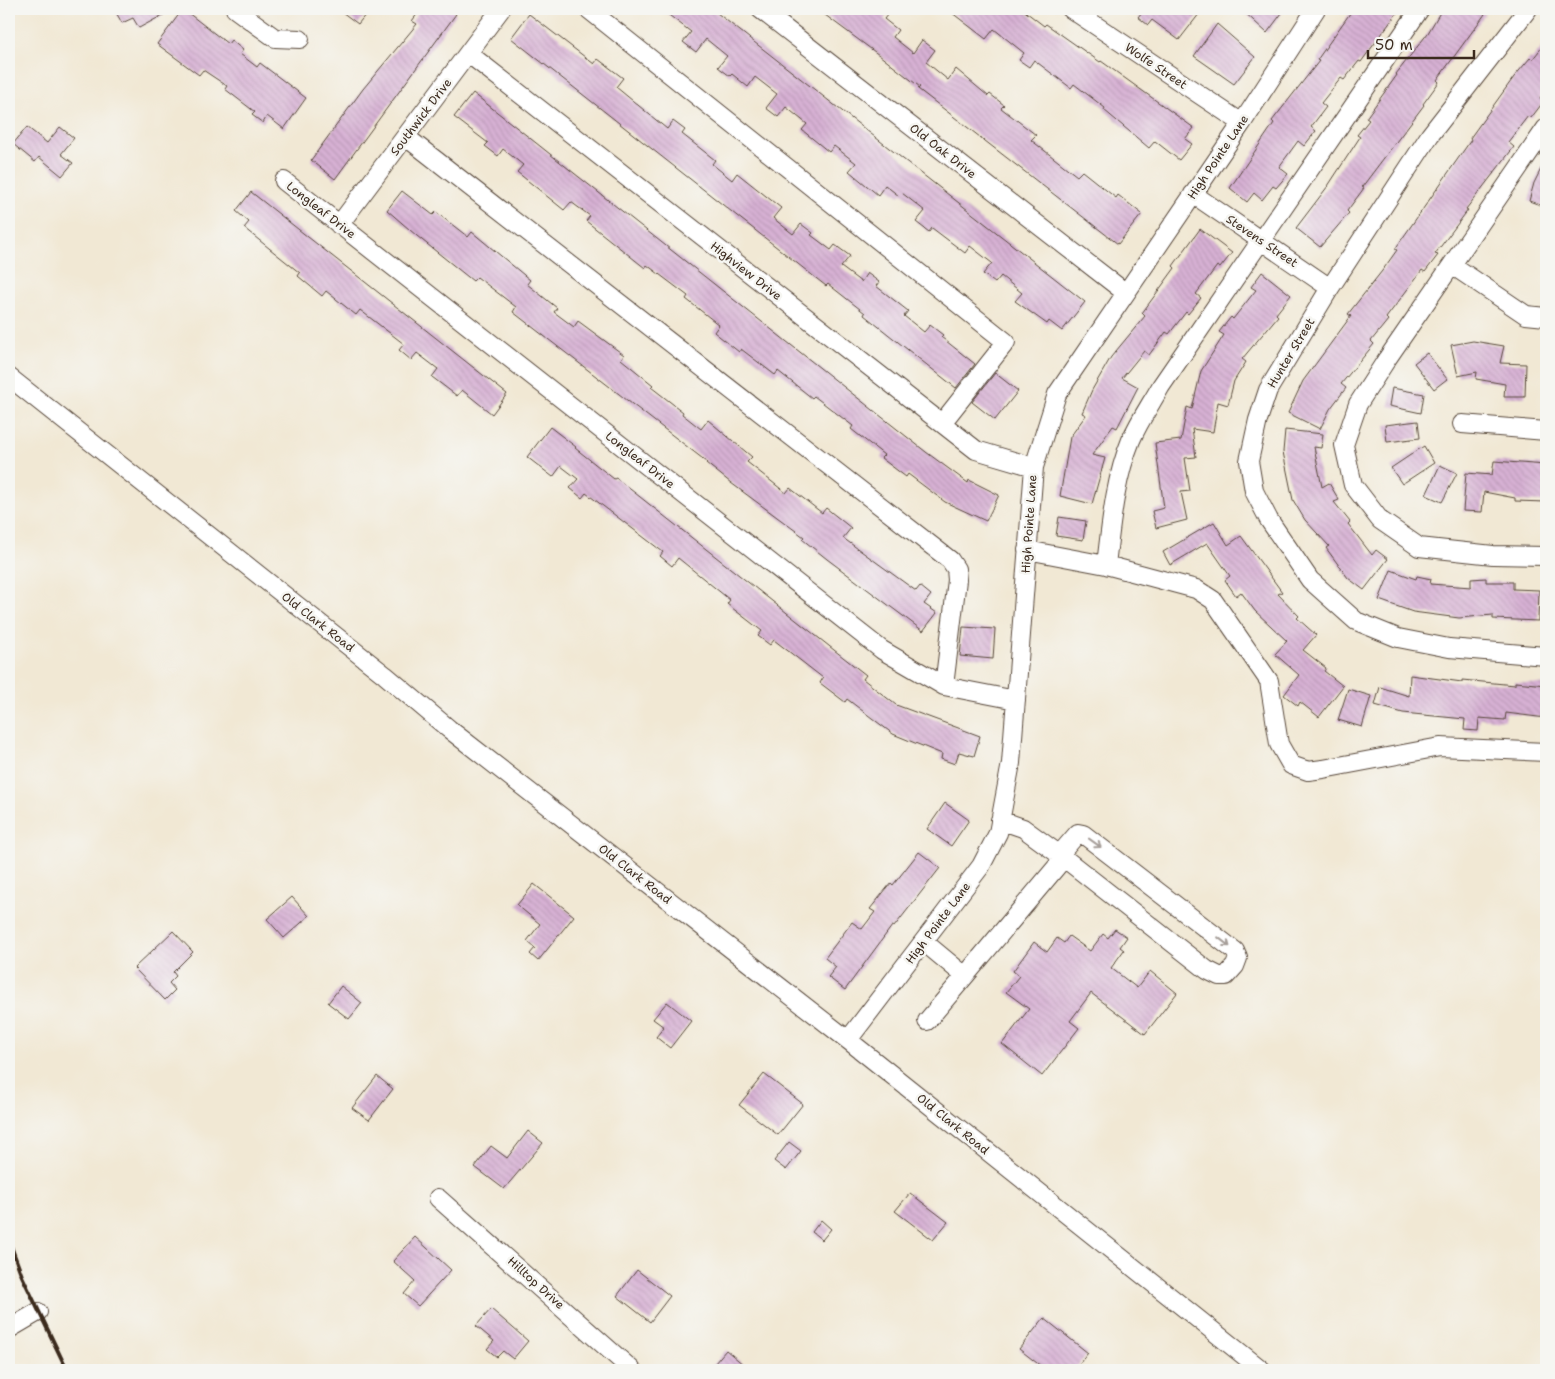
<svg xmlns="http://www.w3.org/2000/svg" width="1555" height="1379" viewBox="0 0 1555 1379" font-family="'Shantell Sans',sans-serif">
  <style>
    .building { fill: url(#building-back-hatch) }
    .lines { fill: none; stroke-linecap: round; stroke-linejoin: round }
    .minor-casing { stroke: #564639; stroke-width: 20 }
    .minor { stroke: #fff; stroke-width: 18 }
    .rail { stroke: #3b2a1e; stroke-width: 4 }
    .oneway { stroke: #a79f9a }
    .labels { text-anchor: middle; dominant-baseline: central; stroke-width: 5; stroke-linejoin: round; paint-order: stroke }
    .street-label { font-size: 12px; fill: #3b2a1e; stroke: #f6f6f2 }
  </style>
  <defs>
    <pattern id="building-back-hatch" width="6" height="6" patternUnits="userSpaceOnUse" patternTransform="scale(1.25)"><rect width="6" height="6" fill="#d7b1d4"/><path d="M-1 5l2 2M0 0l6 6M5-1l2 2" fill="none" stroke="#b998b6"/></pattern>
  </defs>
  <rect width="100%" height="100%" fill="#f6f6f2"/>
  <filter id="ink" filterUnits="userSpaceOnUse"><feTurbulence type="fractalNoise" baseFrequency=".02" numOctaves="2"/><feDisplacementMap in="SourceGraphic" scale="10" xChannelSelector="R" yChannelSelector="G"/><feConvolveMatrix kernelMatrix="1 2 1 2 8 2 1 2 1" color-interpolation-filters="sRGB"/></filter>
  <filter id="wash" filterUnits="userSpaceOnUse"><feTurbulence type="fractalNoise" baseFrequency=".0096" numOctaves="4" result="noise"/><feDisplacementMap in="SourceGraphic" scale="20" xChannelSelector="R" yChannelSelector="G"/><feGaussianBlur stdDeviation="1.12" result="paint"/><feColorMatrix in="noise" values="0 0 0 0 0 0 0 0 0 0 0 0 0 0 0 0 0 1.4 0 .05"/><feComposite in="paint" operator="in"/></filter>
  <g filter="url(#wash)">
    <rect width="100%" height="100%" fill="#f1e8d4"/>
    <g id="blocks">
      <!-- building -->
      <path class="building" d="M114 9H174L139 28 133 18 122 23Z
        M183 9 228 44 231 40 243 50 240 54 257 67 260 63 306 98 284 129 267 116 263 123 252 115 255 112 225 89 227 86 203 70 199 75 157 44Z
        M338 9H370L358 24Z
        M421 9H450L456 14 335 179 311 160 363 89 417 24 412 21Z
        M661 9H712L1085 302 1062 331 1049 321 1047 324 1015 301 1022 293 1001 276 995 283 983 274 992 263 970 246 965 253 932 228 929 232 916 222 925 211 902 193 899 196 885 185 878 195 849 171 856 163 834 146 829 152 802 130 807 124 786 107 778 117 766 108 777 94 755 77 748 87 732 74 730 76 718 67 727 56 706 39 696 52 683 42 691 32Z
        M817 9H892L884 19 898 30 893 37 913 53 922 40 935 50 926 62 948 80 956 69 988 96 990 94 1004 105 1001 108 1036 135 1031 140 1077 176 1082 171 1116 198 1118 195 1142 214 1118 244 918 89 920 87 879 55Z
        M947 9H1022L1044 26 1046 24 1100 62 1101 61 1194 128 1185 139 1192 144 1179 160 1155 141 1149 148 1104 110 1105 108 1074 84 1071 88 1034 60 1029 67 1019 60 1024 53 994 29 986 39Z
        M1137 9H1203L1179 40 1152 20 1148 25 1138 17 1142 12Z
        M1241 9H1285L1267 33Z
        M1353 9H1400L1361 62 1359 61 1344 80 1341 78 1321 103 1326 107 1311 127 1316 131 1304 146 1298 141 1279 167 1288 174 1276 188 1273 186 1262 200 1254 193 1247 202 1230 188 1274 123 1272 121 1319 61 1317 60Z
        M1442 9H1478L1485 14 1437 80 1439 82 1423 104 1424 105 1362 187 1364 188 1347 211 1349 213 1320 247 1296 228 1328 186 1360 137 1357 135 1369 120 1366 118 1397 75 1396 74 1428 33Z
        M529 14 594 64 598 59 623 78 616 87 667 129 673 121 685 130 682 134 715 160 712 164 732 180 737 173 781 208 773 218 793 234 801 224 813 233 811 235 831 250 835 245 850 256 841 267 861 282 867 273 879 282 876 286 908 311 904 316 924 332 930 325 943 335 941 337 975 364 956 388 864 315 865 313 828 284 826 286 511 38Z
        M1217 24 1255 57 1234 84 1194 56Z
        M1546 42V90L1540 98 1544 101 1531 118 1528 116 1508 142 1514 147 1466 209 1468 210 1435 254 1438 255 1425 272 1422 270 1386 318 1388 320 1371 341 1374 344 1341 384 1346 388 1330 409 1320 429 1288 413 1303 381 1351 316 1348 314 1382 271 1397 250 1395 249 1471 140 1470 138 1514 77 1530 58 1532 60Z
        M473 93 926 452 968 483 969 480 999 495 986 521 945 502 908 474 906 477 881 458 884 455 851 429 853 426 814 396 812 398 778 371 775 375 741 349 739 352 714 332 719 325 686 299 688 296 647 265 645 268 586 221 590 216 571 202 564 210 517 172 523 165 503 149 498 156 485 146 488 143 454 117Z
        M27 127 47 143 60 127 74 138 61 154 73 163 62 176 39 157 35 162 13 144Z
        M1546 159V207L1529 201 1534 183Z
        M402 191 433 215 436 212 468 237 472 232 530 280 527 284 557 308 554 312 574 327 578 321 624 355 621 359 653 385 651 387 683 412 682 414 701 429 708 420 752 457 747 462 786 493 790 488 822 513 826 508 851 528 843 538 916 591 920 586 931 595 924 604 937 613 923 631 827 559 802 539 804 537 731 483 706 463 707 462 513 312 516 307 477 277 473 281 417 236 387 210Z
        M251 192 507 394 492 414 462 390 457 396 432 377 438 369 417 353 411 360 399 350 404 344 360 310 356 315 326 291 322 296 298 276 300 273 244 228 249 222 236 211Z
        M1200 229 1232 253 1220 268 1217 266 1196 294 1201 298 1188 314 1186 312 1169 334 1166 332 1149 355 1144 351 1122 378 1138 387 1117 428 1113 426 1092 455 1105 458 1092 504 1060 496 1070 437 1086 415 1082 413 1092 390 1111 357 1145 316 1142 313 1175 268 1173 266Z
        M1262 272 1291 295 1276 314 1278 316 1242 359 1246 362 1234 381 1228 405 1218 402 1213 432 1192 429 1196 457 1185 458 1190 491 1181 492 1187 520 1156 528 1152 511 1164 508 1155 443 1181 440 1187 407 1192 409 1201 371 1224 335 1219 332 1231 317 1233 319 1256 290 1251 287Z
        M1473 341 1504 346 1500 363 1526 364 1525 397H1504L1505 384 1476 379 1477 372 1458 376 1451 345Z
        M1427 353 1447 379 1434 389 1414 363Z
        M995 373 1018 391 995 420 972 402Z
        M1392 388 1424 394 1421 413 1389 406Z
        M1418 421 1420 438 1387 442 1385 425Z
        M550 427 576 447 575 448 614 479 616 478 834 650 866 675 863 679 896 705 980 736 974 756 959 752 955 764 941 759 942 754 893 734 847 699 845 702 820 683 823 678 774 640 770 645 758 636 762 631 727 604 730 600 678 558 672 566 660 556 663 552 586 493 582 498 570 488 578 479 561 466 553 477 527 457Z
        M1285 430 1323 434 1321 448 1314 447 1322 487 1329 483 1339 500 1334 502 1350 522 1348 524 1372 555 1376 550 1388 559 1364 590 1348 578 1326 548 1329 546 1305 520 1293 500 1283 452Z
        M1424 446 1434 463 1402 484 1391 468Z
        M1494 461 1546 465V502L1515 501V498L1484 492 1482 512 1463 511 1466 473 1492 475Z
        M1440 465 1457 473 1442 502 1426 495Z
        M1059 517 1086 521 1083 540 1056 536Z
        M1214 522 1228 545 1241 536 1282 592 1278 594 1299 616 1297 618 1316 635 1303 650 1326 668 1324 671 1343 686 1319 717 1300 702 1298 706 1284 695 1299 675 1275 654 1287 641 1255 611 1241 592 1236 596 1225 580 1230 576 1207 543 1170 565 1163 552Z
        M1391 570 1416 579 1417 576 1431 579 1430 584 1471 587V579L1486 578V582H1513V589L1539 590 1538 621 1493 619V615L1459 618 1413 612 1379 600Z
        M963 627 995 629 993 659 960 656Z
        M1410 675 1462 682V680L1515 685V682L1546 685V718L1506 713 1505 720 1479 718 1478 731 1464 730 1465 719 1403 713 1375 705 1380 687 1409 696Z
        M1348 689 1371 696 1362 727 1338 720Z
        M945 803 969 820 951 846 927 829Z
        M919 852 940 868 894 927 892 926 845 990 828 977 836 967 825 958 852 922 862 929 875 912 870 909 891 883 893 885Z
        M534 884 574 916 538 961 530 954 535 948 527 941 540 924 517 905Z
        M292 897 309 916 284 938 267 919Z
        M1115 929 1127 937 1120 947 1124 950 1111 968 1137 988 1150 971 1177 993 1145 1034 1091 993 1070 1021 1079 1028 1042 1076 1002 1044 1029 1009 1006 992 1019 976 1013 971 1034 942 1047 952 1057 938 1064 943 1069 936 1090 951 1103 934 1108 938Z
        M173 931 193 952 173 972 176 976 169 983 175 990 165 1000 134 968Z
        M341 986 362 1003 349 1019 328 1003Z
        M667 1002 691 1021 670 1048 656 1037 664 1027 653 1019Z
        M764 1074 803 1104 778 1135 739 1105Z
        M377 1076 393 1089 369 1120 352 1108Z
        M528 1131 543 1143 504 1189 475 1167 491 1146 507 1158Z
        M789 1142 801 1151 786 1170 774 1161Z
        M910 1193 948 1222 933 1240 895 1211Z
        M821 1220 831 1229 822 1240 812 1232Z
        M415 1237 451 1270 418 1306 404 1294 415 1281 393 1261Z
        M637 1270 670 1296 650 1322 617 1296Z
        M491 1309 528 1341 513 1359 503 1351 497 1357 487 1349 494 1341 476 1326Z
        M1044 1318 1088 1353 1074 1370H1046L1019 1349Z
        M726 1350 750 1370H709Z"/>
    </g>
  </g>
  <g filter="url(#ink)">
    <use href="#blocks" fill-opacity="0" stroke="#564639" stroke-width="1"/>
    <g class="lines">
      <defs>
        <path id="minor" d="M235 9 275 38 300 39
          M588 9 1006 342 942 423
          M760 9 1126 293
          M1071 9 1242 123
          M1420 9 1161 386C1151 404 1139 421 1131 440 1115 479 1111 523 1106 565L1196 589 1213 600 1269 681 1279 744 1291 765 1308 771 1323 769 1440 747 1546 752
          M1528 9 1430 135 1330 288 1268 390 1258 420 1249 461 1254 491 1269 520 1310 580 1356 621 1398 638 1449 648 1546 656
          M469 54 976 450 1034 467
          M1546 128 1387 359 1358 404 1344 445 1353 485 1380 520 1419 547 1493 555 1546 556
          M406 137 950 560 956 569 957 580 944 686
          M284 181 882 650 944 686 1016 700
          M1193 194 1330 288
          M339 225 501 9
          M1452 265 1526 315 1546 317
          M9 377 385 675 449 729 848 1040 1262 1370
          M1462 424 1546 431
          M1027 550 1106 565
          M1059 855 1078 833 1083 834 1235 951 1238 958 1235 966 1226 976H1219L1207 970 1064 858
          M924 942 965 976 927 1021
          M965 976 1064 858 1023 828 1000 820
          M848 1040 981 866 998 833 1011 763 1034 467 1057 394 1242 123 1316 9
          M438 1198 632 1370
          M9 1329 38 1312"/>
      </defs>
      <!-- minor casing -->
      <use href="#minor" class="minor-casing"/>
      <!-- minor -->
      <use href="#minor" class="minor"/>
      <!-- rail -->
      <path class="rail" d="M9 1241 22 1276 67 1370"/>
    </g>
    <!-- one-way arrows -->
    <defs><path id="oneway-shaft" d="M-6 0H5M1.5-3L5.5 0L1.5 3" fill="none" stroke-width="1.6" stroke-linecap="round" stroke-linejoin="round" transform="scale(1.25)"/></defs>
    <g class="oneway">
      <use href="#oneway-shaft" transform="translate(1095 843) rotate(36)"/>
      <use href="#oneway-shaft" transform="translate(1224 942) rotate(38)"/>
    </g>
  </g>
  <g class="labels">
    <!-- street labels -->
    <g class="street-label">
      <text transform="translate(1156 66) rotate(34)">Wolfe Street</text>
      <text transform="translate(421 117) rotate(-53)">Southwick Drive</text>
      <text transform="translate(943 151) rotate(38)">Old Oak Drive</text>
      <text transform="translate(1218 157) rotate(-56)">High Pointe Lane</text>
      <text transform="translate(321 210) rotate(38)">Longleaf Drive</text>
      <text transform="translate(1262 241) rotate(34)">Stevens Street</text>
      <text transform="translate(746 271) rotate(38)">Highview Drive</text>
      <text transform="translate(1291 353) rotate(-59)">Hunter Street</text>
      <text transform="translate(640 460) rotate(38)">Longleaf Drive</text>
      <text transform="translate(1029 524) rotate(-86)">High Pointe Lane</text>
      <text transform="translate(318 622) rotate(38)">Old Clark Road</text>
      <text transform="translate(635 874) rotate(38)">Old Clark Road</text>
      <text transform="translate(938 923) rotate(-53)">High Pointe Lane</text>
      <text transform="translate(953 1124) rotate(39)">Old Clark Road</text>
      <text transform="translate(536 1283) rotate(42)">Hilltop Drive</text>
    </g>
  </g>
  <!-- margin -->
  <rect width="1555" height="1379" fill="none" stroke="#f6f6f2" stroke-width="30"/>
  <!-- scale -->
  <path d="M1368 50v8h106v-8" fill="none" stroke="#3b2a1e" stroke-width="2.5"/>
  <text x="1375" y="50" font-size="15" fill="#3b2a1e" stroke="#f6f6f2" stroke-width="4" paint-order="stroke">50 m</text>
</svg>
